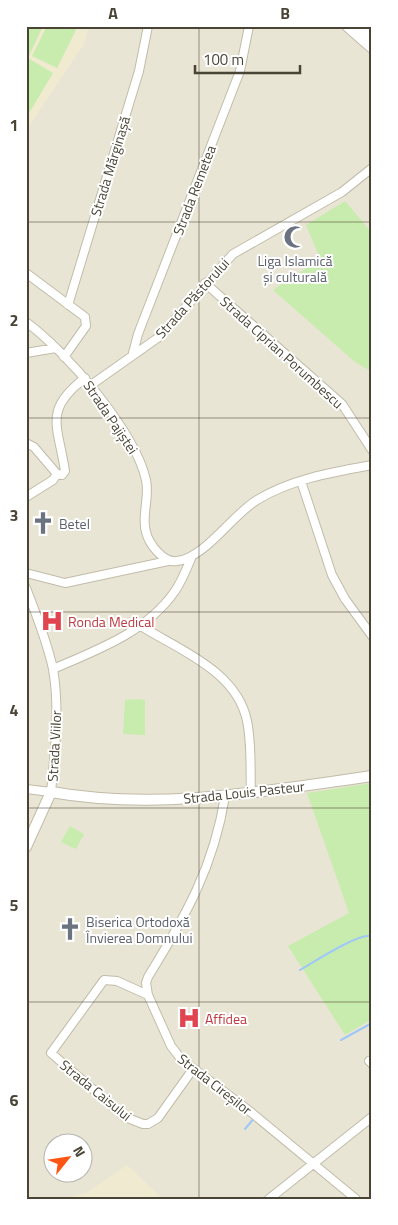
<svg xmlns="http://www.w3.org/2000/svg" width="398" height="1225" viewBox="0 0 398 1225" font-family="'Titillium Web',sans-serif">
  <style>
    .residential { fill: #e9e5d5; fill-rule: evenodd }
    .education { fill: #efead0 }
    .green { fill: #c8ecad }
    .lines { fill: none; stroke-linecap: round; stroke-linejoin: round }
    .stream { stroke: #9fc8f6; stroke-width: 2 }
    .minor-casing { stroke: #c1bca9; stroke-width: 10 }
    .tertiary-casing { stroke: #c1bca9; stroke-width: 12 }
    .minor { stroke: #fff; stroke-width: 8 }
    .tertiary { stroke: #fff; stroke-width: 10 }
    .grid { fill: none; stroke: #494435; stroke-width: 1; stroke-opacity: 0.55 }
    .labels { text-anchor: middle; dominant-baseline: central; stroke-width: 4; stroke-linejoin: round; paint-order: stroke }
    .street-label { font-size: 14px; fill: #494435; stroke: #fff }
    .worship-label { font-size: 14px; fill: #5b616d; stroke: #fff; text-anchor: start }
    .health-label { font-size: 14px; fill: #be3a42; stroke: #fff; text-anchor: start }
    .neatline { fill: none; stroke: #494435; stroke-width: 2 }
    .grid-label { font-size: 16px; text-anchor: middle; font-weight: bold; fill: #494435 }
  </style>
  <rect width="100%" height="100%" fill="#f5f3e7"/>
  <!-- residential -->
  <path class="residential" d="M26 26H372V1199H26ZM52 1142H82V1172H52Z"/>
  <!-- education -->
  <path class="education" d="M26 26H89L84 44 26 131Z
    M127 1165 163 1199H64L86 1193Z"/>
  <!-- green -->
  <path class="green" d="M26 26H43L28 58 53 73 26 118Z
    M47 26H78L57 68 32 56Z
    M345 201 372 233V372L355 362 273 290 305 269 319 256 306 225Z
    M140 699 145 700V735L123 734 125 700Z
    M372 783V1019L345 1035 288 946 349 913 307 793Z
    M70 826 84 834 76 849 61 842Z"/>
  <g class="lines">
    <!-- stream -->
    <path class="stream" d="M300 970C314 962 358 933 372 936
      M341 1040 372 1023
      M245 1129 255 1117"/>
    <defs>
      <path id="minor" d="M26 273 85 317 86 326 64 357
        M205 283 342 404 372 450
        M68 305 139 71 148 26
        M26 322C66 351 135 431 146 480 150 498 141 516 146 532 149 544 163 563 177 561 205 558 232 515 257 500 291 479 333 472 372 465
        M26 353 56 348
        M133 353 138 334 240 71 249 26
        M91 385 159 337 233 254 342 192 372 168
        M26 443 34 447 57 474
        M57 474 62 475 65 471C58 425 43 410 85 378
        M301 481 332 575 345 599 372 636
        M26 497 53 480 57 474
        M26 573 65 583 168 561
        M26 588C36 614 47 641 53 669 60 710 55 751 51 792L26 789
        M141 626C179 650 237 671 247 721 252 744 250 770 251 794
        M53 669C97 650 147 632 175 591 182 581 187 568 192 556
        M225 796C214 867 185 917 148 977L146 983 148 995 171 1046 181 1059 252 1113 356 1199
        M148 995 117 981 104 980 51 1053 125 1117 143 1124H148L158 1118 193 1069
        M369 1061 372 1064
        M269 1199 372 1117"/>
      <path id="tertiary" d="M347 26 372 48
        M359 26 372 37
        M26 847 51 792C159 811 265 791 372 776"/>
    </defs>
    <!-- minor casing -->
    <use href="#minor" class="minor-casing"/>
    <!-- tertiary casing -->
    <use href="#tertiary" class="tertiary-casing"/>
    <!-- minor -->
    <use href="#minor" class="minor"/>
    <!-- tertiary -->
    <use href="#tertiary" class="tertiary"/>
  </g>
  <!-- grid -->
  <path class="grid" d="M199 26V1199M26 222H372M26 418H372M26 612H372M26 808H372M26 1002H372"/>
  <!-- icons -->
  <defs>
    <symbol id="mosque-bare" viewBox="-9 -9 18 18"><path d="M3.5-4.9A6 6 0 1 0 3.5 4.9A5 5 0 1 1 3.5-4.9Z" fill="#6b7280" stroke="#fff" stroke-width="2.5" paint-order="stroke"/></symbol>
    <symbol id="church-bare" viewBox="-9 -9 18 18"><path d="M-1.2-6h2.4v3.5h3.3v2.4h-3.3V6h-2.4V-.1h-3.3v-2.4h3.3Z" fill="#6b7280" stroke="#fff" stroke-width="2.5" paint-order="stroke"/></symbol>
    <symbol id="hospital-bare" viewBox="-9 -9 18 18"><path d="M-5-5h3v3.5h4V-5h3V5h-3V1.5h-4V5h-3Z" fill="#e0444e" stroke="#fff" stroke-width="2.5" paint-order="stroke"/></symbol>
  </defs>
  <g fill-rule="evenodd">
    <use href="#mosque-bare" x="279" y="221" width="32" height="32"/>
    <use href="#church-bare" x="27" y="507" width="32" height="32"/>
    <use href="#hospital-bare" x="36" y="605" width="32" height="32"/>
    <use href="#church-bare" x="54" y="913" width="32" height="32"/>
    <use href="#hospital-bare" x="173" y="1002" width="32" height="32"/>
  </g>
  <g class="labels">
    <!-- street labels -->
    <g class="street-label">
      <text transform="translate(110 166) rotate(-73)">Strada Mărginașă</text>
      <text transform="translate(194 190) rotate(-69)">Strada Remetea</text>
      <text transform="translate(192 298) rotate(-48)">Strada Păstorului</text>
      <text transform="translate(282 352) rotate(42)">Strada Ciprian Porumbescu</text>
      <text transform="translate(111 417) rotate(56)">Strada Pajiștei</text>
      <text transform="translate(54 746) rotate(-87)">Strada Viilor</text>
      <text transform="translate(244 792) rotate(-6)">Strada Louis Pasteur</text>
      <text transform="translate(215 1084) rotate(38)">Strada Cireșilor</text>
      <text transform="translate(96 1090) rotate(39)">Strada Caisului</text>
    </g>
    <!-- worship labels -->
    <g class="worship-label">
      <text x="295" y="260" text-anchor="middle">Liga Islamică<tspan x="295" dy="16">și culturală</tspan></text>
      <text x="59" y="523">Betel</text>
      <text x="86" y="921">Biserica Ortodoxă<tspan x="86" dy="16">Învierea Domnului</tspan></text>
    </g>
    <!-- health labels -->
    <g class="health-label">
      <text x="68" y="621">Ronda Medical</text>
      <text x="205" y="1018">Affidea</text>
    </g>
  </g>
  <!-- border -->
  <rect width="398" height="1225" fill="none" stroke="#ffffff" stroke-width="55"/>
  <!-- north arrow -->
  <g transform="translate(68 1158) rotate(60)"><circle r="24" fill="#ffffff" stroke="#b6b4ae"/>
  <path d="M0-4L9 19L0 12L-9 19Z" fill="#ff5514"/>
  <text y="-8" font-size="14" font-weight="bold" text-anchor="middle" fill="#494435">N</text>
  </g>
  <!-- scale -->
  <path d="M195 65v8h105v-8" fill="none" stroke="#494435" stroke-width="2.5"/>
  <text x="203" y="65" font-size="15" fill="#494435" stroke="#ffffff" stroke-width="4" paint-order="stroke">100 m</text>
  <rect x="28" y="28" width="342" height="1170" class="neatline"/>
  <g class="grid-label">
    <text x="113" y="19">A</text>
    <text x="285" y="19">B</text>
    <text x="14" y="131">1</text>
    <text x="14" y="326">2</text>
    <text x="14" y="521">3</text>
    <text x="14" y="716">4</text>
    <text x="14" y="911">5</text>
    <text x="14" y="1106">6</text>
  </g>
</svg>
